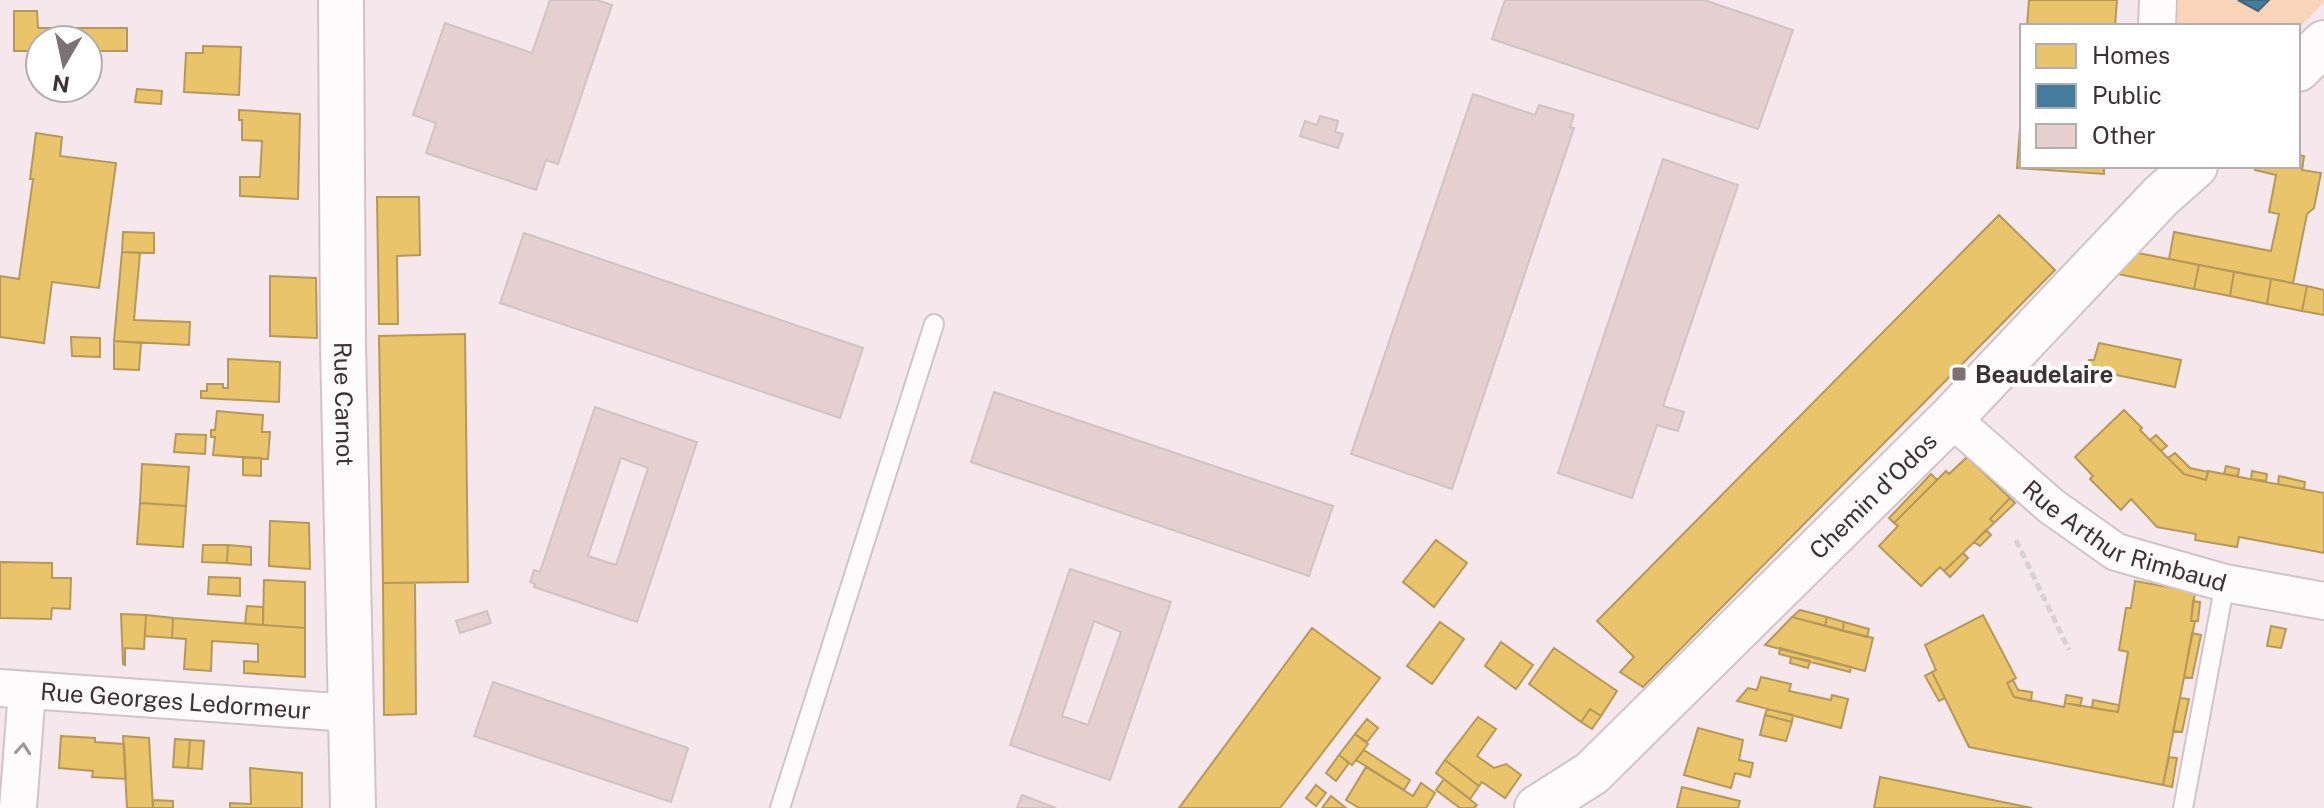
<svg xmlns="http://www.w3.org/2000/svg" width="2324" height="808" viewBox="0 0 2324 808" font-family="'Public Sans',sans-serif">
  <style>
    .green { fill: #fad4b9 }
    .homes { fill: #e9c46a; stroke: #b6985a; stroke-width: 2 }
    .public { fill: #457b9d; stroke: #43657e; stroke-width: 2 }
    .building { fill: #e5d0cf; stroke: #cfc3c3; stroke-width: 2; fill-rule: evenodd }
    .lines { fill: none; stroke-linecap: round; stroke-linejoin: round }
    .service-casing { stroke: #d0c4c7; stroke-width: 22 }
    .minor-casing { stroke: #d0c4c7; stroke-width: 40 }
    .tertiary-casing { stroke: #d0c4c7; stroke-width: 48 }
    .secondary-casing { stroke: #d0c4c7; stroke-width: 48 }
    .path { stroke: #d7d3d4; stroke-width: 5; stroke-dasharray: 8 4; stroke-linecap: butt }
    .service { stroke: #fefbfc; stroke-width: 18 }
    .minor { stroke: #fefbfc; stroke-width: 36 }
    .tertiary { stroke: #fefbfc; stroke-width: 44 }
    .secondary { stroke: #fefbfc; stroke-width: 44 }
    .oneway { stroke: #9e9698 }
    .poi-dot { fill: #7e7175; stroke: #fff; stroke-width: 3 }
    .labels { text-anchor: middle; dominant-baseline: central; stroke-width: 8; stroke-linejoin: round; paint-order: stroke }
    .poi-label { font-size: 24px; font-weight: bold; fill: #3e3135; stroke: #fff; text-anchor: start }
    .street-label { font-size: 24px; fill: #3e3135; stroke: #fff }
  </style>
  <rect width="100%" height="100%" fill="#f5e7eb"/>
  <!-- green -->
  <path class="green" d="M2178 0H2324V2L2298 29V26H2176Z"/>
  <!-- homes -->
  <path class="homes" d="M2029 0H2117L2115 26H2027Z
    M14 11H37L38 28H127V51H88V40H40V51H14Z
    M203 46 241 47 239 95 184 92 186 53H203Z
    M137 89 162 91 161 104 135 102Z
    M2022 102V166H2104V174L2017 168Z
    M239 110 300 114 298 199 240 196V177H260L262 141 242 140V120H239Z
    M36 133 62 137 60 156 116 163 99 288 52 282 44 343 0 337V276L19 279 33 179H30Z
    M2298 155 2304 156 2302 170 2321 173 2314 208 2307 214 2293 283 2169 259 2174 232 2271 251 2279 214 2269 212 2276 175 2255 170 2256 166H2298Z
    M377 197H419L420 255 397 256 398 324H379Z
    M1999 215 2055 270 1643 687 1620 672 1634 657 1597 621Z
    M123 232 154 233V253L122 252Z
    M122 252 140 253 134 320 190 322 189 345 114 341Z
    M2138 253 2199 265 2194 289 2117 274Z
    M2199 265 2234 272 2230 296 2194 289Z
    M2234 272 2271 279 2267 304 2230 296Z
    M270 276 316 278 317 338 270 336Z
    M2271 279 2307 286 2302 311 2267 304Z
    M2307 286 2324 290V315L2302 311Z
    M465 334 468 582 383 583 379 336Z
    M71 337 100 338V357L72 356Z
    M114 341 141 343 139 370 114 369Z
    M2099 343 2181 360 2175 387 2087 369 2089 360H2094Z
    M228 359 280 362 279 402 201 398V391H207V384H223V388H228Z
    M2124 410 2142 428 2140 430 2184 474 2206 480 2208 471 2324 493V553L2239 537 2237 547 2195 540 2196 534 2157 527 2131 499 2121 510 2090 479 2093 476 2075 457Z
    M217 411 263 415 262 432H270L268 459 213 455 215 437H211V430H215Z
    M176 434 206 435 205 454 174 452Z
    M2156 435 2167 446 2161 451 2150 440Z
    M2175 453 2190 468 2208 472 2206 480 2184 474 2168 458Z
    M243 457 261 458V476L243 475Z
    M1967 457 2010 498 1990 519 1994 523 1944 571 1940 567 1921 586 1879 546 1898 526 1894 523 1946 471 1949 474Z
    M142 464 189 467 186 506 140 503Z
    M2226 466 2239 469 2238 476 2224 474Z
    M2252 471 2267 474 2266 481 2251 479Z
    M1931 474 1937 480 1894 523 1889 518Z
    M2279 476 2305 482 2304 489 2278 484Z
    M2010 498 2015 503 1994 523 1990 519Z
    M140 503 186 506 183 547 137 544Z
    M270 521 309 523 310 569 269 566Z
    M1986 530 1991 535 1980 546 1974 542Z
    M1436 540 1467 563 1434 607 1403 582Z
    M203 545H228L227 563 202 562Z
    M228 545 251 547V565L227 563Z
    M1963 553 1968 558 1950 577 1944 571Z
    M0 562 52 563V578H71L70 609 52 608 51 619 0 618Z
    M209 577 240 578V596L208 594Z
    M264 580 305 582V628L263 625Z
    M2135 581 2195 592 2191 621H2195L2163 785 1969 747 1932 672 1936 670 1925 645 1983 615 2016 678 2007 683 2014 697 2064 707 2065 703 2118 712 2128 652 2119 650 2126 608H2131Z
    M383 583H415L416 714 384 715Z
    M2193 601 2200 602 2198 621H2191Z
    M247 606 263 607V625L245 624Z
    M1800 610 1827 617 1825 626 1792 617Z
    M121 614 146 615 144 649 125 648V665L123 664Z
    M146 615 173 618 172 638 145 636Z
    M1792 617 1873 638 1865 671 1765 645Z
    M1827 617 1844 622 1843 631 1825 626Z
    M173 618 305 628V677L244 673V661L258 662V644L212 641 211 671 184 669 186 639 172 638Z
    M1440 622 1464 639 1432 684 1407 666Z
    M1844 622 1869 629 1867 637 1843 631Z
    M2271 626 2286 629 2281 648 2267 646Z
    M1312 628 1380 678 1280 808H1179Z
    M2192 633 2201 635 2192 678 2184 677Z
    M1501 642 1533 665 1516 689 1485 666Z
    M1554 648 1617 691 1601 716 1590 709 1581 722 1529 684Z
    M1780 648 1851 667 1850 672 1779 654Z
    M1791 657 1810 661 1808 668 1790 663Z
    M1932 672 1945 698 1939 701 1925 676Z
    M1761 677 1791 684 1789 691 1831 700 1832 695 1848 699 1841 728 1737 701 1748 688 1757 690Z
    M2013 680 2018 690 2032 692 2031 701 2014 697 2007 683Z
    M2066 695 2082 698 2080 706 2065 703Z
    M2180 698 2189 699 2182 732 2173 731Z
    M2093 700 2119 705 2118 712 2092 708Z
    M1590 709 1601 716 1592 729 1581 722Z
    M1767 709 1793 715 1792 722 1765 715Z
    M1765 715 1792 722 1786 741 1760 735Z
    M1478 717 1496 729 1477 756 1494 768 1506 764 1521 775 1505 798 1482 782 1479 786 1445 760Z
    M1367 719 1378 728 1367 742 1355 734Z
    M1698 728 1743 740 1739 760 1753 763 1750 777 1735 773 1731 788 1684 775Z
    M1355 734 1368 744 1352 765 1339 755Z
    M61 736 95 738V742L124 744 126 779 92 777 93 771 59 768Z
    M123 736 149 738 153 808H127Z
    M175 739 190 740 188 768 173 767Z
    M190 740 204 741 202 769 188 768Z
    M1364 750 1410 780 1404 790 1356 760Z
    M1339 755 1349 763 1336 781 1326 773Z
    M2169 757 2177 758 2172 787 2163 785Z
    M1445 760 1479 786 1470 799 1436 773Z
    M1366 767 1413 796 1421 783 1435 793 1426 808H1359L1346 800Z
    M250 768 302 773V808H230V803L251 804Z
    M1880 777 2032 808H1874Z
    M1444 779 1477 805 1474 808H1460L1436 790Z
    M1316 785 1326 793 1316 806 1306 798Z
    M1682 787 1740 801 1738 808H1677Z
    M1331 796 1346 808H1322Z
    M153 800 173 801V808H153Z"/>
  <!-- public -->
  <path class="public" d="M2238 0H2269L2258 11Z"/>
  <!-- building -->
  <path class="building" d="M550 0H596L612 5 558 164 546 160 536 190 426 153 436 123 413 115 445 23 532 53Z
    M1505 0H1704L1793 30 1758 129 1492 39Z
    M1473 94 1535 115 1539 105 1574 115 1570 127 1574 128 1452 489 1351 454Z
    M1320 116 1338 121 1335 132 1343 134 1338 148 1300 136 1305 121 1317 125Z
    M1663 159 1738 185 1663 406 1684 412 1678 431 1657 425 1632 498 1558 473Z
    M524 233 863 348 840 418 500 303Z
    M994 392 1333 506 1309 576 971 462Z
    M595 407 697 442 637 622 534 587 535 584 530 582 534 570 540 572ZM621 458 648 468 616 565 588 556Z
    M1070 569 1171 602 1110 780 1010 745ZM1094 621 1121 632 1088 725 1062 716Z
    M487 611 491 623 460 633 456 621Z
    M493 682 688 748 671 802 474 736Z
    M1022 795 1056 808H1017Z"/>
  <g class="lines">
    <defs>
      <path id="service" d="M780 808 934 324
        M2183 808 2225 583"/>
      <g id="minor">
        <path d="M2157 26 2158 0"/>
        <path id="s1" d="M1951 418 2051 506 2116 552 2225 583 2324 601"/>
        <path id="s2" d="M0 688 350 713"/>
        <path d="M18 808 27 691"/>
      </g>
      <g id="tertiary">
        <path d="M2298 69 2324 43"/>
        <path id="s3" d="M1537 808 1592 773 1951 418 2161 196 2195 166"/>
      </g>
      <g id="secondary">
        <path id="s4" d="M341 0 343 345 353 808"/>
      </g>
    </defs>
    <!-- service casing -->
    <use href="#service" class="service-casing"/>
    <!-- minor casing -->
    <use href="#minor" class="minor-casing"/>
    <!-- tertiary casing -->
    <use href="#tertiary" class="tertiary-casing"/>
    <!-- secondary casing -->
    <use href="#secondary" class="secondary-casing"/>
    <!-- path -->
    <path class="path" d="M2016 540 2069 650"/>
    <!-- service -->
    <use href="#service" class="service"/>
    <!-- minor -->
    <use href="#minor" class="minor"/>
    <!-- tertiary -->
    <use href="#tertiary" class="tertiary"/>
    <!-- secondary -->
    <use href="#secondary" class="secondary"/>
  </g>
  <!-- one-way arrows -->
  <defs><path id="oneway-chevron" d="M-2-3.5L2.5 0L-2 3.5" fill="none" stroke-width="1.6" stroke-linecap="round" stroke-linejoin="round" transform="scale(2)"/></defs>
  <use class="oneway" href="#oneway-chevron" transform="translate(23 749) rotate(-85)"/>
  <!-- markers -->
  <rect class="poi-dot" x="1951" y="366" width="16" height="16" rx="4"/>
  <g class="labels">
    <!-- poi labels -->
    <g class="poi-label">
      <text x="1975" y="374">Beaudelaire</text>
    </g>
    <!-- street labels -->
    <g class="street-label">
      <text stroke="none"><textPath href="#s4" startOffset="404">Rue Carnot</textPath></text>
      <text stroke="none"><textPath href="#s3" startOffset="460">Chemin d'Odos</textPath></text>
      <text stroke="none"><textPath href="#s1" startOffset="214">Rue Arthur Rimbaud</textPath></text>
      <text stroke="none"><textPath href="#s2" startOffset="176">Rue Georges Ledormeur</textPath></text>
    </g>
  </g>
  <!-- legend -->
  <rect x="2020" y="24" width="280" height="144" fill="#ffffff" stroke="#b2adae" stroke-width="2"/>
  <rect x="2036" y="44" width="40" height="24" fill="#e9c46a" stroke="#b2adae" stroke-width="2"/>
  <text x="2092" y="64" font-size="24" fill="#3e3135">Homes</text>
  <rect x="2036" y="84" width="40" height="24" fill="#457b9d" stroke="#b2adae" stroke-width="2"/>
  <text x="2092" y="104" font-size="24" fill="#3e3135">Public</text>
  <rect x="2036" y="124" width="40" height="24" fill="#e5d0cf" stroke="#b2adae" stroke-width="2"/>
  <text x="2092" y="144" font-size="24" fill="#3e3135">Other</text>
  <!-- north arrow -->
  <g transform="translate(64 64) rotate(189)"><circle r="38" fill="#ffffff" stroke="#b2adae" stroke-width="2"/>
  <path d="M0-6L14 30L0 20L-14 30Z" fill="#7e7175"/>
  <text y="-12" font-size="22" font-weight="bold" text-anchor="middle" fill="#3e3135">N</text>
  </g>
</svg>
